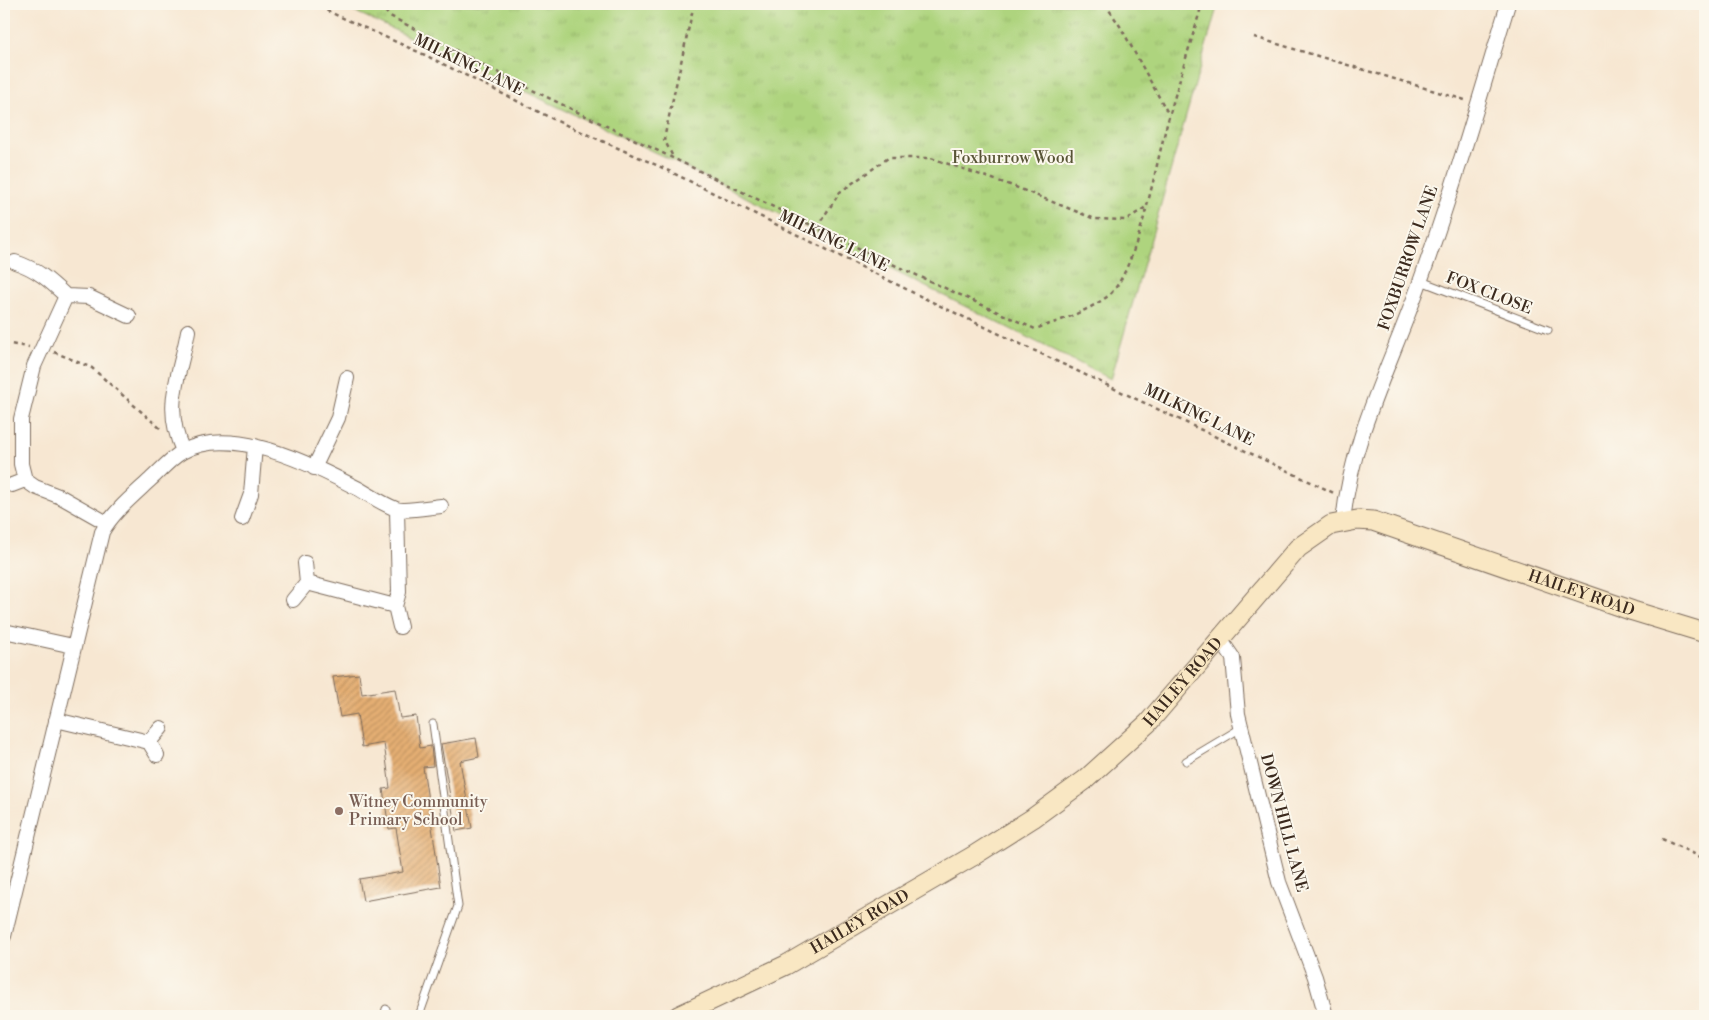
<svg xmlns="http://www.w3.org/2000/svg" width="1709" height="1020" viewBox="0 0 1709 1020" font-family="'Libre Bodoni',serif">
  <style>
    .park { fill: url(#park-tufts); stroke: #747f4e }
    .building { fill: url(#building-hatch) }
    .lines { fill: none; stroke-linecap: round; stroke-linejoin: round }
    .service-casing { stroke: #7d6c5d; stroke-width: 9 }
    .minor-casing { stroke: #7d6c5d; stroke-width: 16 }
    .secondary-casing { stroke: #7d6c5d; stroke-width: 21 }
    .path { stroke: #7d6c5d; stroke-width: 2.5; stroke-dasharray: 4 4; stroke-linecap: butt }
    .service { stroke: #fff; stroke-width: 7 }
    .minor { stroke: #fff; stroke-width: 14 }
    .secondary { stroke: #f9e7c3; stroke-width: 19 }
    .education-dot { fill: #8d6e63; stroke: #fbf7ec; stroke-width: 2 }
    .labels { text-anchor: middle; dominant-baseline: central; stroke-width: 4; stroke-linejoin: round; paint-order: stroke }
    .street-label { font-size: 16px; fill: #3b2a1e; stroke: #fbf7ec }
    .park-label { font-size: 16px; fill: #585436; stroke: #fbf7ec }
    .education-label { font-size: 16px; fill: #785e54; stroke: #fbf7ec; text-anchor: start }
  </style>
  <defs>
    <pattern id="park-tufts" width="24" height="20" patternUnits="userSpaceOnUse" patternTransform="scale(1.25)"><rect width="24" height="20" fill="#aed47e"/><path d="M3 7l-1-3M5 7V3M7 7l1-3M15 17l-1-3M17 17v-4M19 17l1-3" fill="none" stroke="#97b66c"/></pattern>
    <pattern id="building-hatch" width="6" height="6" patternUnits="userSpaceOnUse" patternTransform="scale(1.25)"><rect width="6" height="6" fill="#e5af73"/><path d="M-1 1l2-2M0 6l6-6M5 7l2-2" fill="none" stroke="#bb8f5e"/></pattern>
  </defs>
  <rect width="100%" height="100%" fill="#fbf7ec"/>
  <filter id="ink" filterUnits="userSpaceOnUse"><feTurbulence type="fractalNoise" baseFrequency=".02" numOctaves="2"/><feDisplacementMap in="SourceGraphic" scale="10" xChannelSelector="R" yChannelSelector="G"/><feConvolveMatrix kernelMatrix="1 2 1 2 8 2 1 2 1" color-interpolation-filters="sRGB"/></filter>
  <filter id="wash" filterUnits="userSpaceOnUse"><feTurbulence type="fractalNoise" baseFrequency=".0096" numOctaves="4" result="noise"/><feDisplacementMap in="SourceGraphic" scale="20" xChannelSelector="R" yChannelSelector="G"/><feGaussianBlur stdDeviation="1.12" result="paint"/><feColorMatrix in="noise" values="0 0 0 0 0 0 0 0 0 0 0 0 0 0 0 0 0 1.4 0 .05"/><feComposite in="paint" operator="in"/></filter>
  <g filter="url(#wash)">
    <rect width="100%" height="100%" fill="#f7e7d2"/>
    <!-- park -->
    <path class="park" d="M339 4H1218L1111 379 669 159Z"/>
    <g id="blocks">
      <!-- building -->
      <path class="building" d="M359 674 362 694 395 689 400 718 416 716 420 748 431 746 433 766 423 767 441 887 363 901 359 879 403 872 396 828 389 829 383 789 390 788 384 743 362 747 357 714 340 717 333 677Z
        M476 738 479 757 460 761 472 828 456 831 441 744Z"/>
    </g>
  </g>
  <g filter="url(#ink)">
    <use href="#blocks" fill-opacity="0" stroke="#7d6c5d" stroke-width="1"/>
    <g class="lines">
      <defs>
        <path id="service" d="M1421 281 1548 330
          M1186 761 1241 728
          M384 1016 386 1009
          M419 1016 458 906 433 724"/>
        <path id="minor" d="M15 262C37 269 50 281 66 296L34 366 21 419V464L25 480 35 487 61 497 107 523
          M66 296 89 297 129 316
          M183 451C162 405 180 377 188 331
          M314 468 338 418 347 378
          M12 485 25 480
          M242 519 251 494 255 446
          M1343 523C1350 439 1393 360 1420 282 1453 190 1480 97 1508 4
          M307 583 395 606 399 592 397 510
          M293 600 307 583 305 563
          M395 606 400 627
          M4 631 73 646
          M1220 639 1233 658 1238 714 1279 882 1315 977 1326 1016
          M56 720 149 742
          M157 755 149 742 161 728
          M4 936 102 532C113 512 134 495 151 479 161 470 170 459 182 452 232 423 314 466 359 489 371 496 383 504 396 509 405 512 430 507 441 506"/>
        <g id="secondary">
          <path id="s1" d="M678 1016 786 965 973 856 1033 818 1085 780 1148 723 1298 548 1331 525 1357 520 1373 521 1633 611 1705 633"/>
        </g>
      </defs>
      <!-- service casing -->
      <use href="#service" class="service-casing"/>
      <!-- minor casing -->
      <use href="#minor" class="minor-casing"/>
      <!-- secondary casing -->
      <use href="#secondary" class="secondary-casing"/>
      <!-- path -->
      <path class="path" d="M312 4 425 55 557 121 663 168 930 301 1334 493
        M381 4 388 15 524 86 879 258 1035 329C1059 321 1087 312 1108 296 1137 272 1155 168 1166 128 1177 87 1190 45 1202 4
        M1105 4 1120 26 1169 115
        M1254 37 1465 100
        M672 155 664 139 694 4
        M817 227 840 192 888 158H931L1013 186 1095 219 1126 220 1146 207
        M4 343 29 347
        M54 352 92 368 162 430
        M1662 839 1705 859"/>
      <!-- service -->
      <use href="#service" class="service"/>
      <!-- minor -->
      <use href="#minor" class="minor"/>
      <!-- secondary -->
      <use href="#secondary" class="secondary"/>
    </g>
  </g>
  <!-- markers -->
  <circle class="education-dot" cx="339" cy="811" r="5"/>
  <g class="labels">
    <!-- street labels -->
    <g class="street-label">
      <text transform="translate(469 65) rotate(26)">MILKING LANE</text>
      <text transform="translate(834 241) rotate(26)">MILKING LANE</text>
      <text transform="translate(1408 258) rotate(-71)">FOXBURROW LANE</text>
      <text transform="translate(1489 293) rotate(21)">FOX CLOSE</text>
      <text transform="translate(1199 415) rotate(26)">MILKING LANE</text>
      <text stroke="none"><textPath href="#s1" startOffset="1090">HAILEY ROAD</textPath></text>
      <text stroke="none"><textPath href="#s1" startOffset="610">HAILEY ROAD</textPath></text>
      <text transform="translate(1284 823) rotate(75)">DOWN HILL LANE</text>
      <text stroke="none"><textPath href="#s1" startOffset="205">HAILEY ROAD</textPath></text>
    </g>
    <!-- park labels -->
    <g class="park-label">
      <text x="1013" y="158">Foxburrow Wood</text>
    </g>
    <!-- education labels -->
    <g class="education-label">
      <text x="349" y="802">Witney Community<tspan x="349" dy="18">Primary School</tspan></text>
    </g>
  </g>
  <!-- margin -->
  <rect width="1709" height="1020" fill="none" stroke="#fbf7ec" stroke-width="20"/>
</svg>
